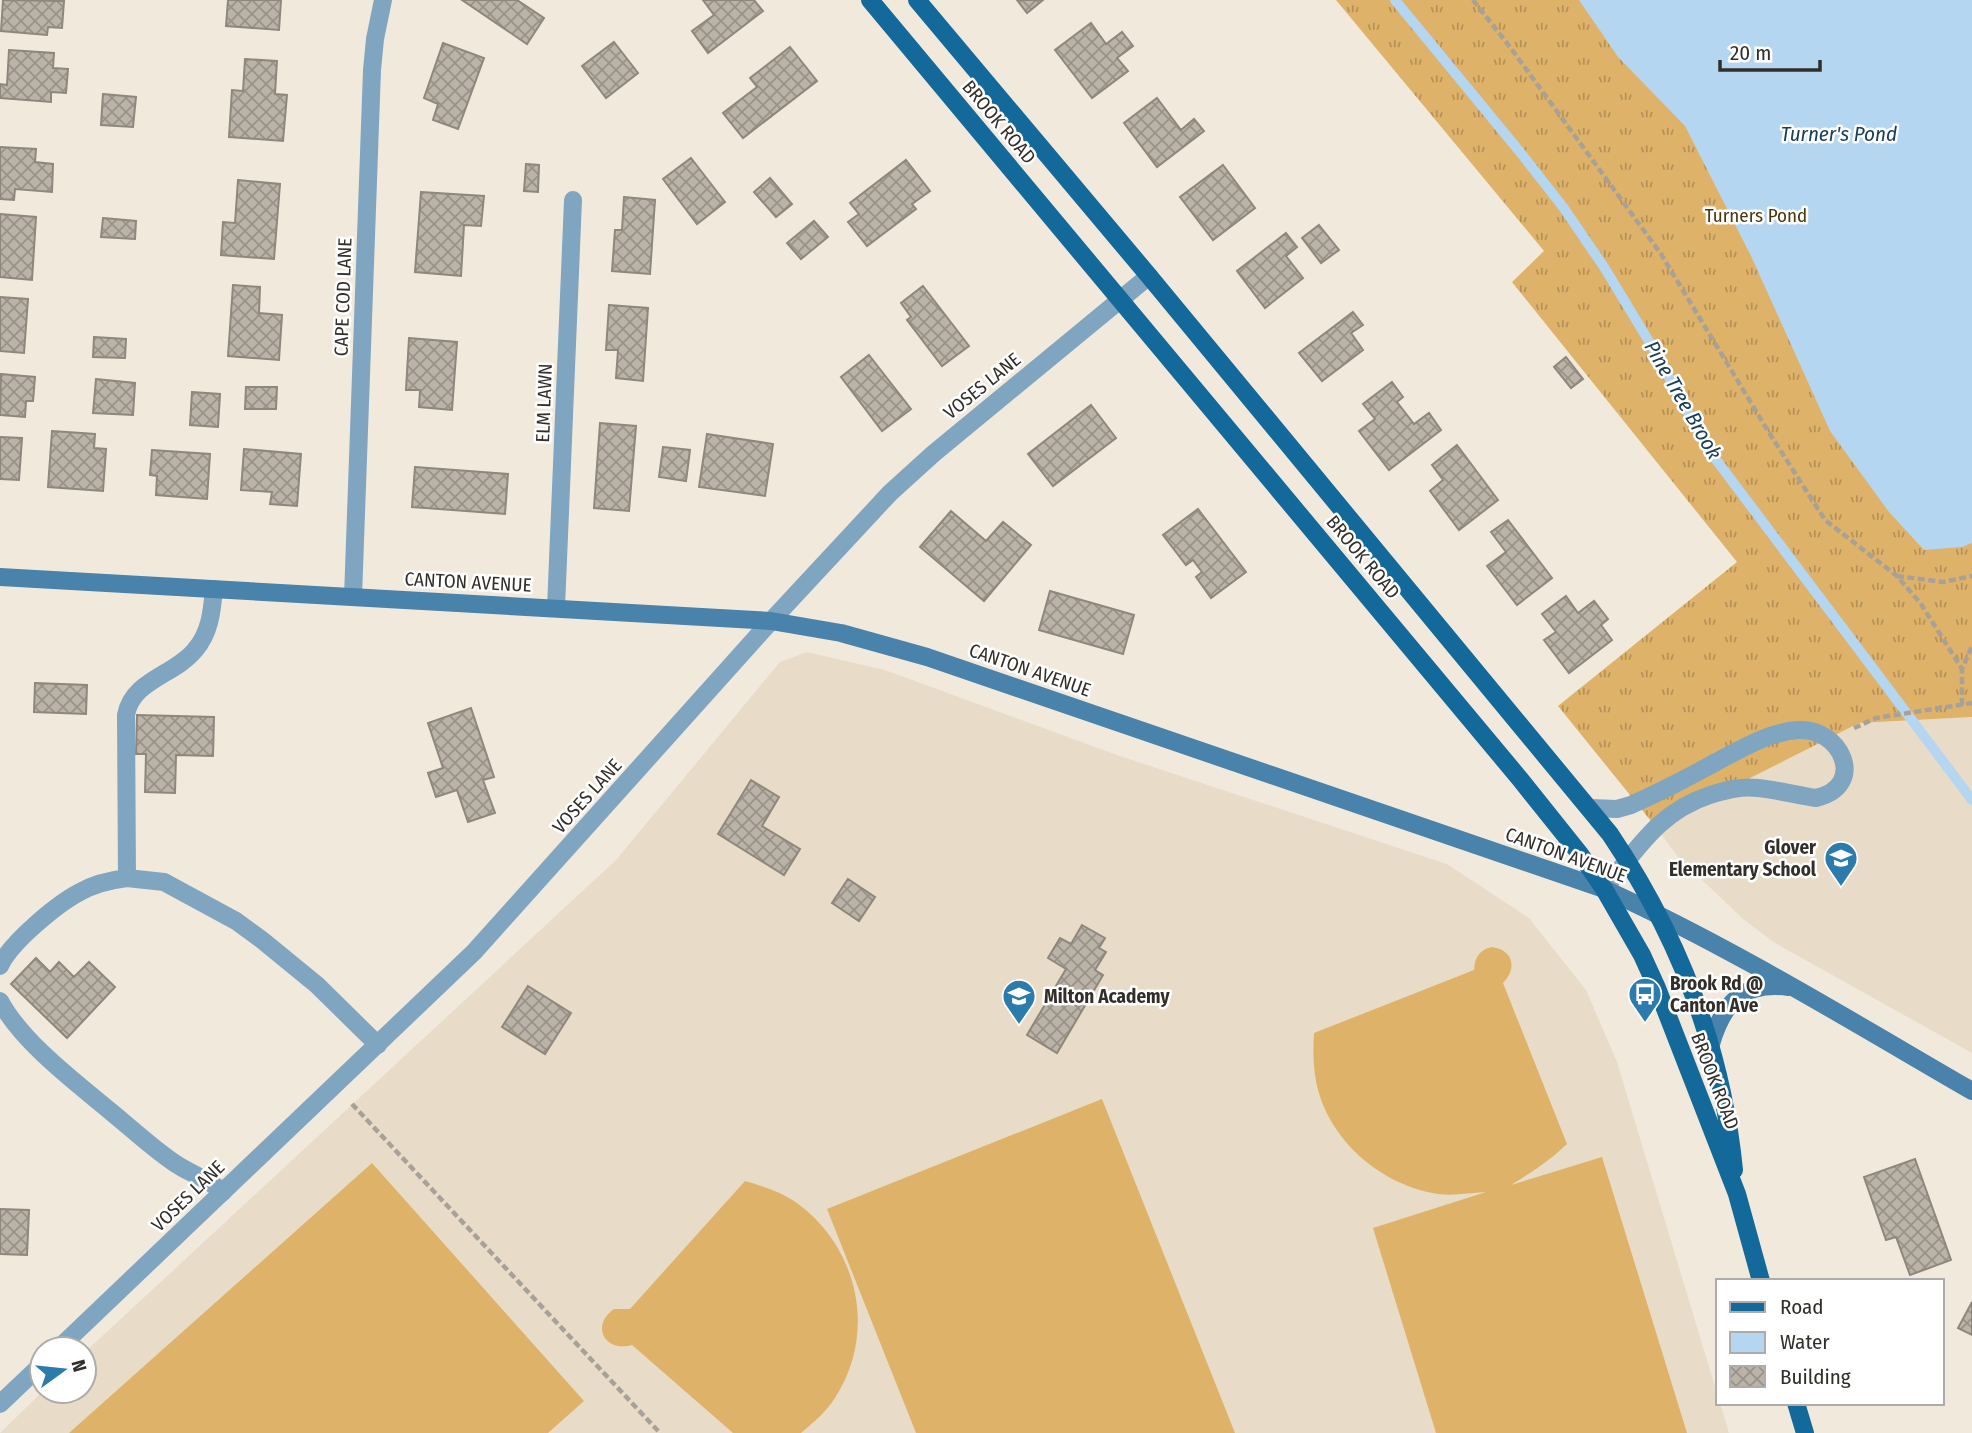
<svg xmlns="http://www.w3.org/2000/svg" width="1972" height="1433" viewBox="0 0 1972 1433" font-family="'Fira Sans Condensed',sans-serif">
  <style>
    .built { fill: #e8dcc8 }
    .grass { fill: url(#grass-tufts) }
    .pitch { fill: #dfb269 }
    .water { fill: #b4d6f0 }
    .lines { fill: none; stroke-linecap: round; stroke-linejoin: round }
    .stream { stroke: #b4d6f0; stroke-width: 10 }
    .building { fill: url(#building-cross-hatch); stroke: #8f877c; stroke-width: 2 }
    .path { stroke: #a7a197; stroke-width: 4.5; stroke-dasharray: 7 3.5; stroke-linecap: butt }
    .lane { stroke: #80a5c1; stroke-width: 18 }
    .street { stroke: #80a5c1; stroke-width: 18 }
    .secondary { stroke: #4982ab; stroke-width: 18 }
    .primary { stroke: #13699a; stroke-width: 18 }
    .labels { text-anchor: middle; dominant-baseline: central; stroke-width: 5; stroke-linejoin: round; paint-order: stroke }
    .street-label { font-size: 19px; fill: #322f2a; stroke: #fff }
    .park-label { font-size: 19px; fill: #4d370f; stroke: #fff }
    .poi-label { font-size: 19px; font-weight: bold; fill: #322f2a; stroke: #fff; text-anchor: start }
    .water-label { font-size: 21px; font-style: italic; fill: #19405a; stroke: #fff }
  </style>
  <defs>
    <pattern id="grass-tufts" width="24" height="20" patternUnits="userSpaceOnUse" patternTransform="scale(1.75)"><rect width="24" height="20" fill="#dfb269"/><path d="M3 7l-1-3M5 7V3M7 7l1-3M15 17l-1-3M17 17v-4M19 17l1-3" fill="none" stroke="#b59157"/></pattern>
    <pattern id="building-cross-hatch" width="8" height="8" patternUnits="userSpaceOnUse" patternTransform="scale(1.75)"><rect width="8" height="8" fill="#bbb3a7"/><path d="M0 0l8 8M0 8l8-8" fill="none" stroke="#999288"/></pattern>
  </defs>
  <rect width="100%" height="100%" fill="#f2e9dd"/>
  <!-- built -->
  <path class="built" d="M807 652 885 670 1120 756 1447 864 1529 918 1586 990 1617 1062 1729 1433H0L43 1391H84V1353L616 860 780 662Z
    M1972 717V1053L1775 943 1743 919 1678 857 1655 826 1859 723Z"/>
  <!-- grass -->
  <path class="grass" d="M1336 0H1972V717L1859 723 1655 826 1558 706 1737 562 1512 282 1544 251Z"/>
  <!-- pitch -->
  <path class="pitch" d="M1492 947C1514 950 1517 969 1503 983L1567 1144C1549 1161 1532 1172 1511 1185L1602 1157 1687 1433H1436L1373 1228 1486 1192C1470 1193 1454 1196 1438 1194 1380 1185 1327 1139 1316 1081 1313 1065 1313 1049 1314 1033L1474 970C1475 957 1479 950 1492 947Z
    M1102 1099 1235 1433H916L827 1209Z
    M372 1163 584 1401 548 1433H69Z
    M745 1181C762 1186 779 1191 794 1201 858 1245 878 1332 835 1398 826 1412 814 1422 801 1433H733L632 1345C605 1353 590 1326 614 1309H630Z"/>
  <!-- water -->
  <path class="water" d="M1579 0H1972V543L1962 547 1924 550 1889 512 1830 431 1751 256 1685 126 1618 57Z"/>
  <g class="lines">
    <!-- stream -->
    <path class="stream" d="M1395 0 1520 152 1563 207 1604 267 1653 348 1708 449 1972 800"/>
  </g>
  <!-- building -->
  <path class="building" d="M3 0 64 1 62 28 48 27 47 35 1 31Z
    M228 0H281L279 30 226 26Z
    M462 0H517L544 18 527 44Z
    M703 0H754L763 11 708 53 692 31 714 15Z
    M1017 0H1043L1027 13Z
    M1091 23 1106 44 1122 32 1133 46 1117 58 1128 71 1092 98 1055 50Z
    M614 42 638 73 606 98 582 66Z
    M443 43 484 58 458 129 433 120 438 104 424 98Z
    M790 47 817 81 743 138 723 113 757 87 750 78Z
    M9 50 54 53 53 68 68 69 66 93 51 92V102L0 98V84L7 85Z
    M245 59 277 61 275 94 287 95 283 141 229 137 232 90 243 91Z
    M103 94 136 97 133 127 101 125Z
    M1157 98 1181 130 1194 119 1204 131 1157 167 1124 123Z
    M0 147 36 149 35 162 53 164 52 192 15 189 14 200 0 199Z
    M691 158 725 202 697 224 663 179Z
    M906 160 930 191 912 204 916 209 867 246 848 222 859 214 850 203Z
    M526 164 539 165 538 192 524 191Z
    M1223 165 1255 208 1213 240 1180 197Z
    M770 178 792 204 776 217 754 192Z
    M238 180 280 184 274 259 221 255 223 222 235 223Z
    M421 192 484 196 481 226 464 225 461 276 415 272Z
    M624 197 655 200 650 274 612 271 615 230H622Z
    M0 214 36 217 32 280 0 277Z
    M103 218 136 221 135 239 101 237Z
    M814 221 828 237 801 259 787 243Z
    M1319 225 1339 250 1321 263 1302 238Z
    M1286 233 1297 247 1286 256 1303 278 1265 308 1237 271Z
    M233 285 260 287 259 313 282 315 279 360 228 356Z
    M923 286 969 346 942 366 907 320 911 317 901 303Z
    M0 297 28 299 24 353 0 351Z
    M609 305 648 308 643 381 616 378 618 350H606Z
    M1353 312 1363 325 1351 333 1363 350 1322 381 1299 353Z
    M94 337 126 339 125 358 93 357Z
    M409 338 457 342 452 410 419 407 420 390H406Z
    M869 355 911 409 882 431 841 377Z
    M1566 357 1583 379 1571 388 1554 367Z
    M1 374 35 377 33 401H26L25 417 0 415Z
    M96 379 135 383 133 415 93 413Z
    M1392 382 1403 397 1397 402 1414 424 1429 413 1441 430 1389 470 1359 431 1375 419 1363 404Z
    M246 387H277L276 409H245Z
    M192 392 220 394 218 427 190 425Z
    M1091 405 1116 438 1053 486 1028 454Z
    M600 423 636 426 629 511 594 508Z
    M52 431 95 434 94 448 106 449 103 491 48 487Z
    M707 434 773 444 765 496 699 487Z
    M0 437 22 438 19 480 0 479Z
    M1457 445 1498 500 1459 530 1430 491 1443 480 1432 465Z
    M663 447 690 450 686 481 659 477Z
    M244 449 301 454 297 506 270 504 272 492 241 490Z
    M152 450 210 454 207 499 156 495 157 476 150 475Z
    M415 467 508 474 505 514 412 507Z
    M1198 509 1246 572 1211 598 1196 577 1202 572 1193 560 1186 565 1163 535Z
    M951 511 986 541 1003 522 1031 545 984 601 920 547Z
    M1508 520 1552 578 1517 605 1487 566 1506 552 1491 532Z
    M1050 591 1134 615 1123 654 1039 630Z
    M1566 596 1578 613 1594 601 1608 619 1601 625 1612 640 1569 673 1544 640 1556 632 1542 614Z
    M35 683 87 685 86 714 34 712Z
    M471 708 494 777 483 780 495 813 468 822 457 790 436 797 428 773 443 768 428 723Z
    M137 715 214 717 213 756 176 755 175 793 145 792 146 754H136Z
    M751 780 779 797 762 826 800 849 784 875 718 834Z
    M848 879 875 897 859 921 832 903Z
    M1082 925 1105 938 1099 948 1106 952 1095 970 1103 975 1057 1053 1027 1035 1066 969 1048 958 1060 938 1071 944Z
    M36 958 50 972 59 962 74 977 89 962 115 987 67 1038 11 984Z
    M528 986 571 1013 545 1054 502 1027Z
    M1915 1159 1951 1260 1910 1275 1896 1237 1886 1240 1864 1177Z
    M0 1209 29 1210 27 1255 0 1254Z
    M1972 1302V1335L1958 1328Z"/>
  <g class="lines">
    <!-- path -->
    <path class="path" d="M1473 0 1510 47 1661 254 1768 431 1825 520 1897 576 1921 604 1962 669
      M1897 576 1943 582 1972 576
      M1962 705V669L1972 646
      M1854 728 1876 718 1972 703
      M352 1104 660 1433"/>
    <!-- lane -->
    <path class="lane" d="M1590 808 1617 809 1631 805C1660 792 1689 777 1718 761 1743 748 1769 732 1798 730 1841 727 1868 786 1816 798 1797 795 1777 790 1758 788 1741 786 1726 790 1710 795 1658 812 1638 849 1604 889
      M127 878 164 882 236 921 262 940 317 985 378 1045
      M0 966C10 943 57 904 80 892 94 884 111 880 127 878L126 715C132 680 175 675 195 650 210 633 212 611 214 589
      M0 1001C22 1042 74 1081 110 1111 131 1128 151 1147 173 1162 190 1174 207 1178 223 1192"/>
    <!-- street -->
    <path class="street" d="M353 597 372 70 375 39 383 0
      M556 608 573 200
      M58 1349 474 952 771 621 890 493 933 454 1149 276
      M0 1404 42 1364"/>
    <!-- secondary -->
    <path class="secondary" d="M0 577 771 621 841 633 927 657 1604 889C1731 947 1851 1021 1972 1091
      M1711 1044C1723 1002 1744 981 1789 987"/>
    <!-- primary -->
    <path class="primary" d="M870 0 1520 779 1580 854 1604 889 1642 955 1657 988 1737 1194 1761 1281
      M917 0 1149 276 1610 834C1678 935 1722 1048 1734 1170
      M1796 1403 1805 1433"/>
  </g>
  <!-- icons -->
  <defs>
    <symbol id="school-pin" viewBox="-11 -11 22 30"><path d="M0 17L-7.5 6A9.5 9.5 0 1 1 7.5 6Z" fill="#2c7bad" stroke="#fff"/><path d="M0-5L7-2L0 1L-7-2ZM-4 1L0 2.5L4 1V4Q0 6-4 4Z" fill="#fff"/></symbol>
    <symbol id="bus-pin" viewBox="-11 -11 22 30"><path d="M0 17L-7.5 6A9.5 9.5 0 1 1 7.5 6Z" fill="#2c7bad" stroke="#fff"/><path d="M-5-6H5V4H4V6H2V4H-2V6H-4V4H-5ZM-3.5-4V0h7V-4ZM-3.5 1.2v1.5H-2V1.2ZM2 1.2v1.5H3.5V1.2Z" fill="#fff"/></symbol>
  </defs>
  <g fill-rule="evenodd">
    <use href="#school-pin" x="1822" y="839" width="38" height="52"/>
    <use href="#bus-pin" x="1626" y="975" width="38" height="52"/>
    <use href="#school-pin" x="1000" y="977" width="38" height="52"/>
  </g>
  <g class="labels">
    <!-- street labels -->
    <g class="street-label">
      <text transform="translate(999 122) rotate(50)">BROOK ROAD</text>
      <text transform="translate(343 297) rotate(-88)">CAPE COD LANE</text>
      <text transform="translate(982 386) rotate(-39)">VOSES LANE</text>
      <text transform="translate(544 403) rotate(-88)">ELM LAWN</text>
      <text transform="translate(1363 557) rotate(50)">BROOK ROAD</text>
      <text transform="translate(468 582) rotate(3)">CANTON AVENUE</text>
      <text transform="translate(1030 670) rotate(19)">CANTON AVENUE</text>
      <text transform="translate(587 796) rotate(-48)">VOSES LANE</text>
      <text transform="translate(1566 855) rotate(20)">CANTON AVENUE</text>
      <text transform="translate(1715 1081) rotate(69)">BROOK ROAD</text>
      <text transform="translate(188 1196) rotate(-44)">VOSES LANE</text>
    </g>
    <!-- park labels -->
    <g class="park-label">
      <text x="1756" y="215">Turners Pond</text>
    </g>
    <!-- poi labels -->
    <g class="poi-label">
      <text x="1816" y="847" text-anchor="end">Glover<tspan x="1816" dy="22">Elementary School</tspan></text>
      <text x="1670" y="983">Brook Rd @<tspan x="1670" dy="22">Canton Ave</tspan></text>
      <text x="1044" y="996">Milton Academy</text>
    </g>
    <!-- water labels -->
    <g class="water-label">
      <text x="1839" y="134">Turner's Pond</text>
      <text transform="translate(1683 400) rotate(60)">Pine Tree Brook</text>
    </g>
  </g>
  <!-- legend -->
  <rect x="1716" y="1279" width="228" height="126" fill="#ffffff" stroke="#adacaa" stroke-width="2"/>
  <rect x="1730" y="1302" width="35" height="10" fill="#13699a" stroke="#adacaa" stroke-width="2"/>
  <text x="1780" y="1314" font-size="21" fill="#322f2a">Road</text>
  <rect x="1730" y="1332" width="35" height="21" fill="#b4d6f0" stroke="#adacaa" stroke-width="2"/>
  <text x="1780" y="1349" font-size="21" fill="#322f2a">Water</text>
  <rect x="1730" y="1366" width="35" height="21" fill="url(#building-cross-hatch)" stroke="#adacaa" stroke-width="2"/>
  <text x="1780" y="1384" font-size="21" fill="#322f2a">Building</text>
  <!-- north arrow -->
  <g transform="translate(63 1370) rotate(75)"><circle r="33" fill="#ffffff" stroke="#adacaa" stroke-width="2"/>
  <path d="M0-5L12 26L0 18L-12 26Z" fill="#2c7bad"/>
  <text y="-10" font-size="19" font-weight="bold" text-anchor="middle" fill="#322f2a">N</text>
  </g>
  <!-- scale -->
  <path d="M1720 60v10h100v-10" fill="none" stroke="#322f2a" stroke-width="3.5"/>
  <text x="1730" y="60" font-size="21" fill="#322f2a" stroke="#ffffff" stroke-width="5" paint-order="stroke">20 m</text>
</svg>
